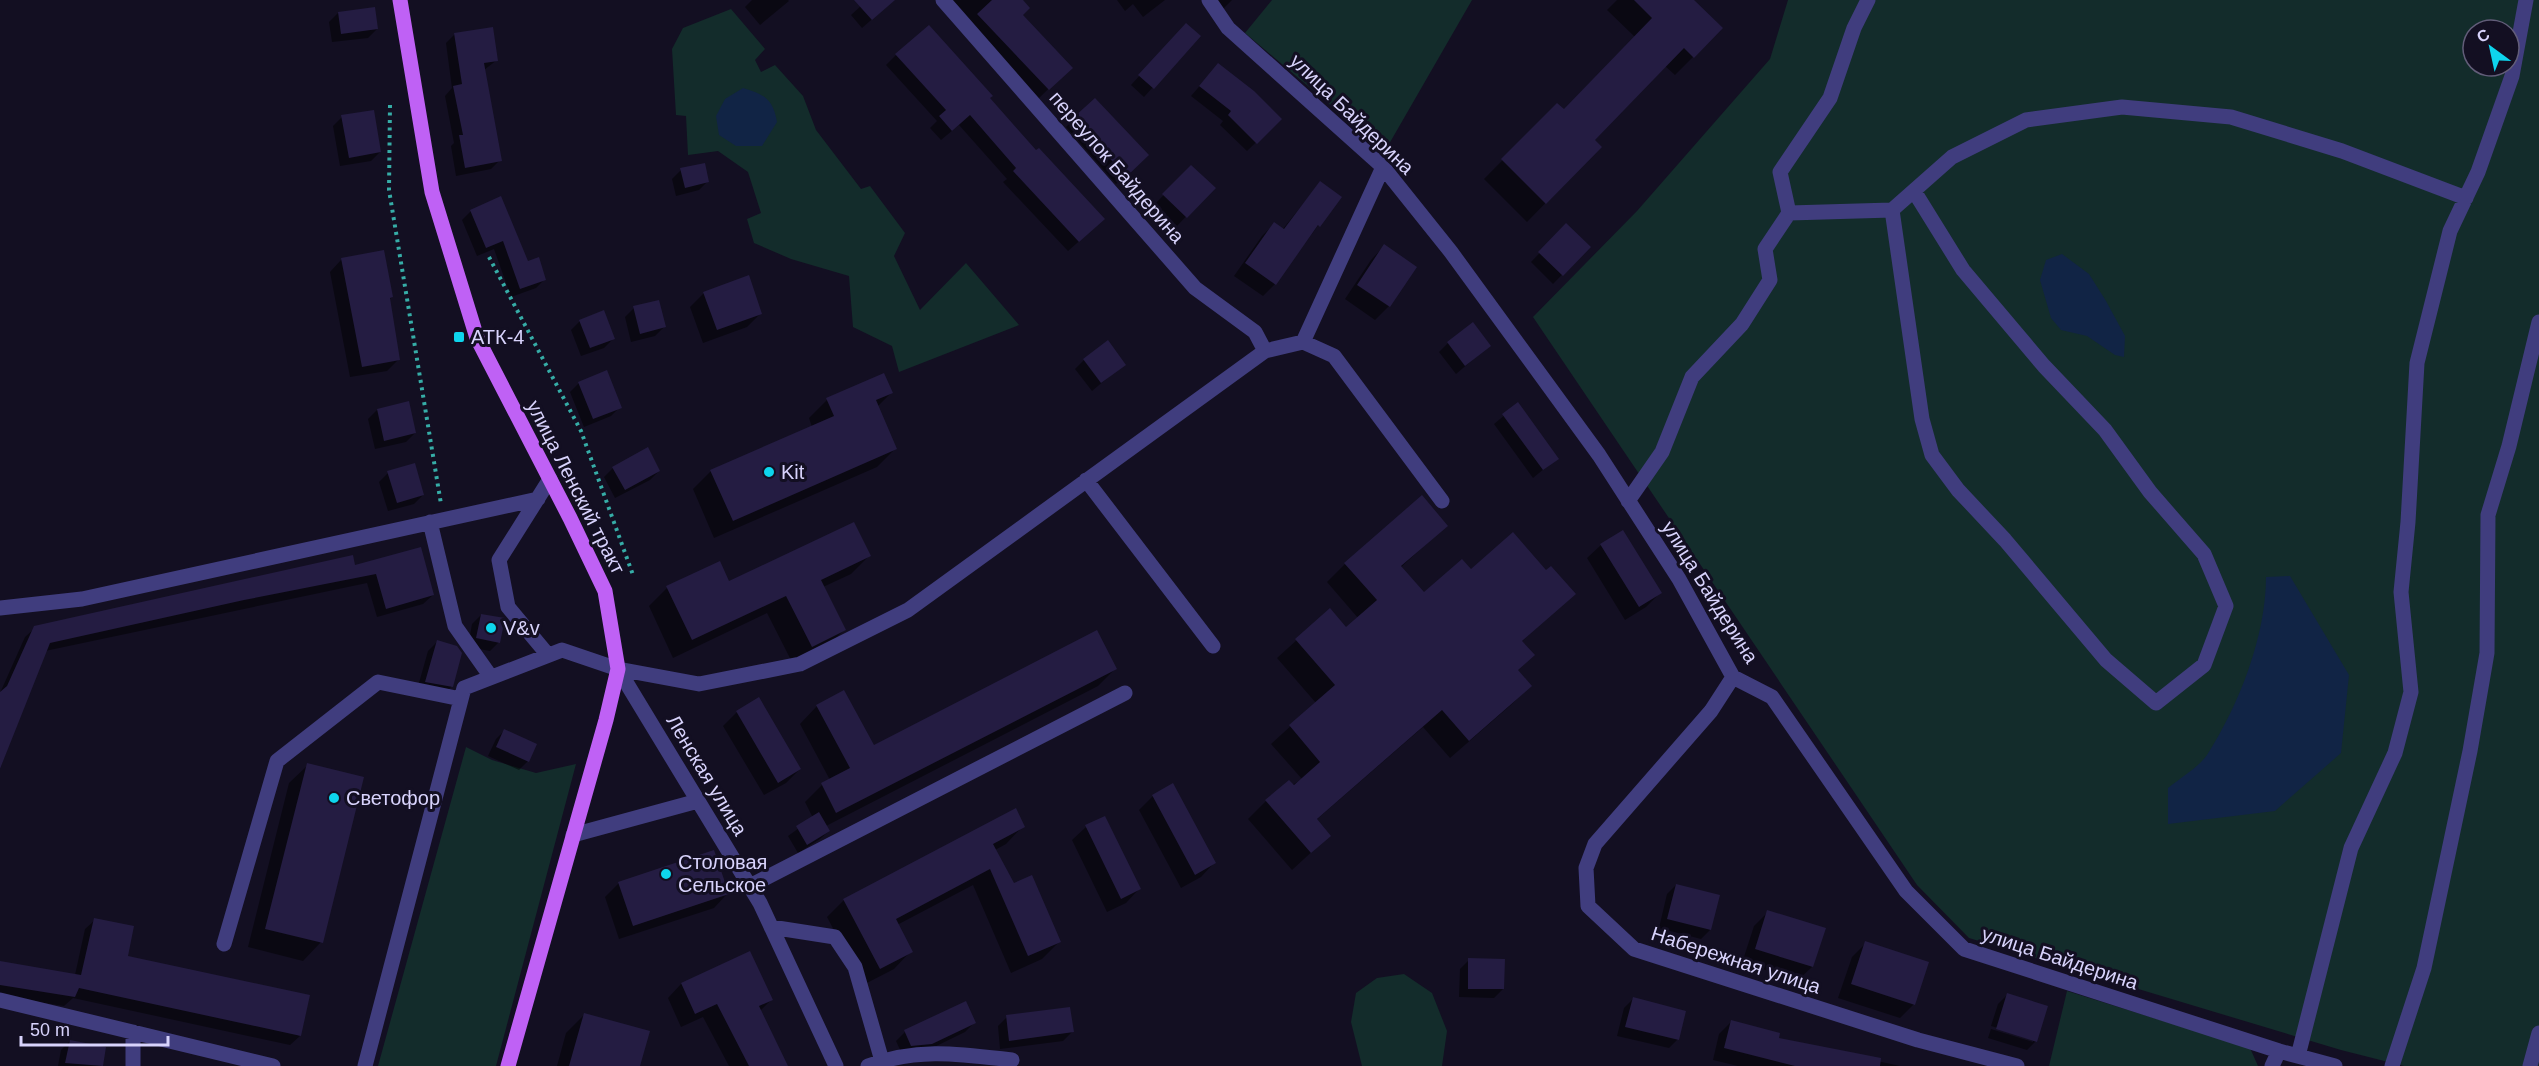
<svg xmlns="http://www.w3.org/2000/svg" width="2539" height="1066" viewBox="0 0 2539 1066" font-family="Arial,sans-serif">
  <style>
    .green { fill: #132c2b; fill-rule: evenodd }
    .water { fill: #112445 }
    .shadow { fill: #0007 }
    .building { fill: #241c42 }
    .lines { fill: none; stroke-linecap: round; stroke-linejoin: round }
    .path { stroke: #36ada7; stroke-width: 4; stroke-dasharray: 3 4.5; stroke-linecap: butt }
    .minor { stroke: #403d7e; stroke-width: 15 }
    .major { stroke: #bf61f5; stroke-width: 15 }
    .poi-dot { fill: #0ed5ed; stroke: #130f22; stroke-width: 2 }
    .labels { text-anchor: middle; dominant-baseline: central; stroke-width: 6; stroke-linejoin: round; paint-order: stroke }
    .street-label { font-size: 20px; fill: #d8d3fc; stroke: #130f22 }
    .poi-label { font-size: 20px; fill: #d8d3fc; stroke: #130f22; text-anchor: start }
  </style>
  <rect width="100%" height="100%" fill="#130f22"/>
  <!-- green -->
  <path class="green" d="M1272 0H1472L1385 151 1245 33Z
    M1788 0H2539V1066H2404L2341 1050 1969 938 1917 885 1533 317 1637 211 1770 59ZM2473 30H2509V66H2473Z
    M731 9 765 49 755 60 761 72 775 65 803 96 816 130 861 189 870 186 905 233 894 256 920 310 966 263 1019 325 899 372 892 346 853 327 849 276 791 259 754 243 747 219 761 213 748 172 718 151 688 155 686 116 676 115 672 49 683 28Z
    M466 747 492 760 536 773 576 764 496 1066H378Z
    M1404 974 1432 993 1447 1031 1442 1066H1362L1351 1022 1356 993 1377 978Z
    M2067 991 2250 1048 2258 1066H2049Z"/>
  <!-- water -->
  <path class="water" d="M743 88C764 94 773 99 777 122L762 146H736L719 135 716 116 725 99Z
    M2062 254 2089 274 2106 301 2125 336 2124 357 2115 355 2087 336 2061 330 2051 318 2040 280 2046 260Z
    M2290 576 2349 675 2341 753 2275 811 2168 824V788C2180 778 2198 768 2207 755 2239 705 2266 636 2266 577Z"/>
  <!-- shadow -->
  <path class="shadow" d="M752 0H788L789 1 760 25 745 7Z
    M857 0H894L862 28 851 15 862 5Z
    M950 0H1021V15L1070 68 1039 98 969 24Z
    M1117 0H1165L1143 17 1133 4 1125 11Z
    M1215 0H1232L1222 10Z
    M1617 0H1692L1693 57 1675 75 1665 66 1593 140 1600 147 1527 222 1484 179 1557 105 1563 111 1635 37 1607 10Z
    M338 13 377 29 368 38 332 42 329 22Z
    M455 34 497 60 484 70 500 160 491 169 456 176 451 146 454 143 445 96 452 88 446 43Z
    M1178 34 1199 36 1144 97 1131 85Z
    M896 55 989 98 1093 229 1068 251 1003 182 1007 179 959 125 941 140 930 128 937 121 886 65Z
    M1218 65 1280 119 1247 151 1220 125 1223 121 1191 96Z
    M342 117 380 152 371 161 340 166 333 126Z
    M1075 118 1138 164 1116 184 1066 127Z
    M1191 167 1213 188 1177 226 1155 204Z
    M681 170 708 181 699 190 676 196 672 179Z
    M1320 183 1339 197 1275 284 1263 296 1234 276 1262 236 1274 224 1282 230Z
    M471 211 545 279 536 288 511 297 494 249 477 256 462 220Z
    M1566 226 1589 247 1553 284 1531 262Z
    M1384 246 1389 306 1375 320 1345 299 1371 260Z
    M341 260 392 297 389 300 399 359 387 371 350 377 330 272Z
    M704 293 761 313 747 327 703 343 690 307Z
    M634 308 664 327 655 336 631 342 625 317Z
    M580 321 613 339 604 348 581 356 571 330Z
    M1448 343 1489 346 1456 374 1439 352Z
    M1084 360 1124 364 1092 391 1075 369Z
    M579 383 620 407 611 416 584 427 570 392Z
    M891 393 877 407 895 449 877 467 714 538 693 489 711 471 812 427 809 418 827 400Z
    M1518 404 1557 458 1533 478 1494 424Z
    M377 410 415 433 406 442 375 449 368 419Z
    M613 468 659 471 650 480 615 498 604 477Z
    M388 473 423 495 414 504 388 511 379 482Z
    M1446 526 1400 568 1424 594 1470 571 1546 572 1573 594 1521 642 1517 671 1530 686 1512 704 1450 758 1423 727 1316 820 1329 836 1292 870 1248 819 1266 801 1302 779 1271 744 1316 703 1277 658 1330 610 1346 629 1358 618 1327 582 1345 564Z
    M1601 545 1660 593 1646 607 1625 620 1587 558Z
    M420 549 433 595 423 604 377 617 367 583 45 651 0 769V693L25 637 35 628 354 567Z
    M869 556 851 574 823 587 844 630 826 648 793 664 767 613 673 658 649 606 667 588 728 583Z
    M481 615 499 642 490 651 468 647 472 624Z
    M437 642 451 687 442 696 417 690 428 651Z
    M1115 669 1098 686 826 826 829 831 820 839 798 853 788 836 813 818 805 802 822 785 830 780 800 724 817 706 844 692 873 747Z
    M737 712 800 769 786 783 764 795 723 726Z
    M505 730 528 761 519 770 488 756 496 739Z
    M308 765 321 942 303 961 248 947 289 783Z
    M1153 796 1214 863 1201 877 1181 888 1139 810Z
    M1023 826 1006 844 995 850 1013 885 1059 942 1042 959 1011 973 973 885 897 925 911 951 894 969 863 985 827 917 844 900Z
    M1086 827 1139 889 1126 903 1107 912 1072 840Z
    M619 883 727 894 714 908 619 939 605 897Z
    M1676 885 1710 930 1701 939 1659 928 1667 894Z
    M1768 912 1812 967 1798 980 1742 963 1754 926Z
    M95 920 126 957 300 1036 290 1045 73 998 64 1006 0 996V963L75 975 85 929Z
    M1866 943 1914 1004 1900 1018 1838 998 1852 957Z
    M749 953 771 1000 760 1011 786 1066H729L703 1017 681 1027 668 998 681 984Z
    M1469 960 1503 989 1494 998 1459 997 1460 969Z
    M2007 995 2036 1041 2027 1050 1988 1038 1991 1029 2033 1042V1038L1991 1026 1998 1004Z
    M1633 999 1678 1039 1669 1048 1617 1036 1624 1008Z
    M584 1015 639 1066H557L566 1033Z
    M1007 1017 1072 1032 1063 1041 1000 1049 998 1026Z
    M1731 1022 1777 1039 1900 1066H1738L1713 1060 1719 1034Z
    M974 1023 965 1032 922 1053 902 1054 896 1041 905 1032Z
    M70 1041 104 1048 101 1066H58L61 1050Z"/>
  <!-- building -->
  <path class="building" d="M854 0H895L872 20Z
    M992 0H1023L1030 8 1023 15 1073 68 1049 90 977 14Z
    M1634 0H1694L1723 28 1694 58 1684 48 1595 140 1602 147 1546 204 1501 159 1557 103 1564 109 1652 18Z
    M375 7 378 29 341 34 338 12Z
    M1186 23 1201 36 1154 89 1138 75Z
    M929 25 993 96 990 98 1036 150 1039 148 1105 219 1079 242 1013 171 1016 168 970 115 952 131 939 116 946 110 895 54Z
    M493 27 498 61 484 63 502 161 465 168 459 135H463L453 86 462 84 454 33Z
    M1218 63 1254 91 1282 119 1257 144 1228 115 1231 111 1199 86Z
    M1095 98 1149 155 1126 177 1074 117Z
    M374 110 381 152 349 158 341 115Z
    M705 163 709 182 685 188 680 168Z
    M1191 165 1216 188 1187 218 1162 194Z
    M1320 181 1342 197 1320 227 1318 225 1276 285 1245 263 1274 222 1284 229Z
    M501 196 528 261 539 257 546 280 520 289 503 241 486 248 470 210Z
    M1566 223 1591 247 1563 276 1538 252Z
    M1384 244 1417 267 1390 307 1357 285Z
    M384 250 393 297 390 298 400 360 362 367 341 258Z
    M749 275 762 314 717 330 703 292Z
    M659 300 666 327 640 334 633 306Z
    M604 310 615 339 590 348 579 320Z
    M1473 322 1491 346 1465 366 1447 342Z
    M1108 340 1126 365 1101 383 1083 359Z
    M607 370 622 408 593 419 578 382Z
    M884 373 893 393 876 400 897 449 733 521 710 470 834 416 826 398Z
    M409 401 416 433 384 441 377 409Z
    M1518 402 1559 459 1543 470 1502 414Z
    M648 447 660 471 625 490 612 467Z
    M415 463 424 495 397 503 387 471Z
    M1422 495 1448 526 1401 566 1424 592 1462 559 1471 569 1513 532 1546 570 1551 566 1576 594 1522 641 1535 655 1518 670 1532 686 1469 741 1442 710 1317 819 1331 836 1311 853 1265 800 1289 780 1294 785 1320 762 1289 725 1335 685 1295 639 1330 608 1346 627 1377 600 1344 563Z
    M854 522 871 556 821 580 846 630 812 647 786 596 692 640 666 586 720 561 729 581Z
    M1623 530 1662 593 1639 607 1600 544Z
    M421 547 434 595 386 609 376 574 244 600 50 643 0 769V692L7 686 34 626 353 555 355 565Z
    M481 614 505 618 500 643 476 638Z
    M1097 630 1117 669 836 813 821 783 850 768 816 705 844 690 874 745Z
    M437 640 457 646 462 653 453 687 425 682Z
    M759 697 801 769 778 783 736 711Z
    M504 729 537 744 529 762 496 747Z
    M307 763 364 777 323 943 265 929Z
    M1173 783 1216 863 1195 875 1152 795Z
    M1016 808 1025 827 993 844 1014 883 1032 875 1061 942 1028 956 990 869 896 919 913 952 880 969 843 899Z
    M819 812 830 831 807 845 796 826Z
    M1105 816 1141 889 1121 899 1085 825Z
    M714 850 729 894 633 926 618 882Z
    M1676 884 1720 895 1711 930 1667 919Z
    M1767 910 1826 928 1813 967 1755 949Z
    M94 918 134 926 128 956 310 995 301 1036 79 988 75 997 0 985V961L81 975Z
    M1865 941 1929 962 1915 1005 1851 984Z
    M750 951 773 1000 759 1006 788 1066H749L717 1004 695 1014 681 983Z
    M1468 958 1505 959 1504 989H1468Z
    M2007 993 2048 1006 2037 1042 1996 1029Z
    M1633 997 1686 1011 1679 1040 1625 1027Z
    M966 1001 976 1023 932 1044 911 1046 904 1030Z
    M1070 1007 1074 1032 1009 1041 1006 1015Z
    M584 1013 650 1031 640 1066H569Z
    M1731 1020 1780 1033 1779 1038 1881 1058 1880 1066H1795L1724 1048Z
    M70 1040 106 1047 103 1066 65 1063Z"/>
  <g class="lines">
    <!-- path -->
    <path class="path" d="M390 105 389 190 441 504
      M489 257 581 431 633 575"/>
    <!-- minor -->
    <path class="minor" d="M943 0 1195 288 1255 332 1265 351
      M1209 0 1228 28 1383 167 1451 252 1599 455 1679 579 1733 677 1772 697 1906 891 1964 949 2279 1051 2335 1066
      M1892 210 1922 419 1932 455 1958 490 2005 540 2106 660 2156 703 2204 665 2226 606 2204 554 2150 492 2105 430 2044 366 1963 270 1914 191
      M1789 213 1780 172 1830 98 1854 28 1868 0
      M1303 342 1383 167
      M1086 480 1213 646
      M1628 501 1662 452 1692 377 1742 324 1770 280 1765 249 1789 213 1892 210 1952 157 2026 120 2122 107 2231 117 2342 151 2466 198
      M430 522 455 626 491 677
      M0 608 82 599 538 499
      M548 655 508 607 499 560 550 479
      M618 669 760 903 836 1066
      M1733 677 1711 711 1595 844 1586 868 1588 906 1634 949 1918 1040 2017 1066
      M573 835 698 801
      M750 886 1125 693
      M771 927 835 937 855 967 882 1061
      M224 944 277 761 378 682 461 699
      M0 1000 273 1066
      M133 1032V1066
      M2298 1056 2351 848 2395 753 2411 692 2401 592 2408 522 2417 363 2450 231 2478 172 2512 76 2526 0
      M365 1066 464 688 562 650 618 669 699 684 800 664 908 610 1265 351 1303 342 1334 356 1442 501
      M868 1066C918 1047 961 1054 1012 1060
      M2272 1066 2279 1051
      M2392 1066 2424 968 2470 751 2487 653 2488 515 2509 446 2539 322
      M2530 1066 2539 1033"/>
    <!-- major -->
    <path class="major" d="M400 0 432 192 477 338 570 518 605 591 618 669 606 720 508 1066"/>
  </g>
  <!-- markers -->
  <g class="poi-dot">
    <rect x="453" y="331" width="12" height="12" rx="3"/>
    <circle cx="769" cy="472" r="6"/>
    <circle cx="491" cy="628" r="6"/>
    <circle cx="334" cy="798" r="6"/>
    <circle cx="666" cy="874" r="6"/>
  </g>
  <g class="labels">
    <!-- street labels -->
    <g class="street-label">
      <text transform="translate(1352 114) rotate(44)">улица Байдерина</text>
      <text transform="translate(1117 167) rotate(49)">переулок Байдерина</text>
      <text transform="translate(576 487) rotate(63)">улица Ленский тракт</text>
      <text transform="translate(1710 592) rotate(58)">улица Байдерина</text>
      <text transform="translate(707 775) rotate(59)">Ленская улица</text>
      <text transform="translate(2060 958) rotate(18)">улица Байдерина</text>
      <text transform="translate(1736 960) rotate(18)">Набережная улица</text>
    </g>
    <!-- poi labels -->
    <g class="poi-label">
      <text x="471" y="337">АТК-4</text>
      <text x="781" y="472">Kit</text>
      <text x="503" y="628">V&amp;v</text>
      <text x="346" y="798">Светофор</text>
      <text x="678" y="862">Столовая<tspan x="678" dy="23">Сельское</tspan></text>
    </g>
  </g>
  <!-- north arrow -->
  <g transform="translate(2491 48) rotate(327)"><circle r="28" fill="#130f22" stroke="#625d79" stroke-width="1.5"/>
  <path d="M0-4.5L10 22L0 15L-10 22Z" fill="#0ed5ed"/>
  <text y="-9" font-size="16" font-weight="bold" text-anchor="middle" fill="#d8d3fc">С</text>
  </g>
  <!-- scale -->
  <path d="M21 1036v9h147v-9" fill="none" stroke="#d8d3fc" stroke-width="3"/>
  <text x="30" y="1036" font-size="18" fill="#d8d3fc" stroke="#130f22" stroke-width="4.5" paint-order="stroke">50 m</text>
</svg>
